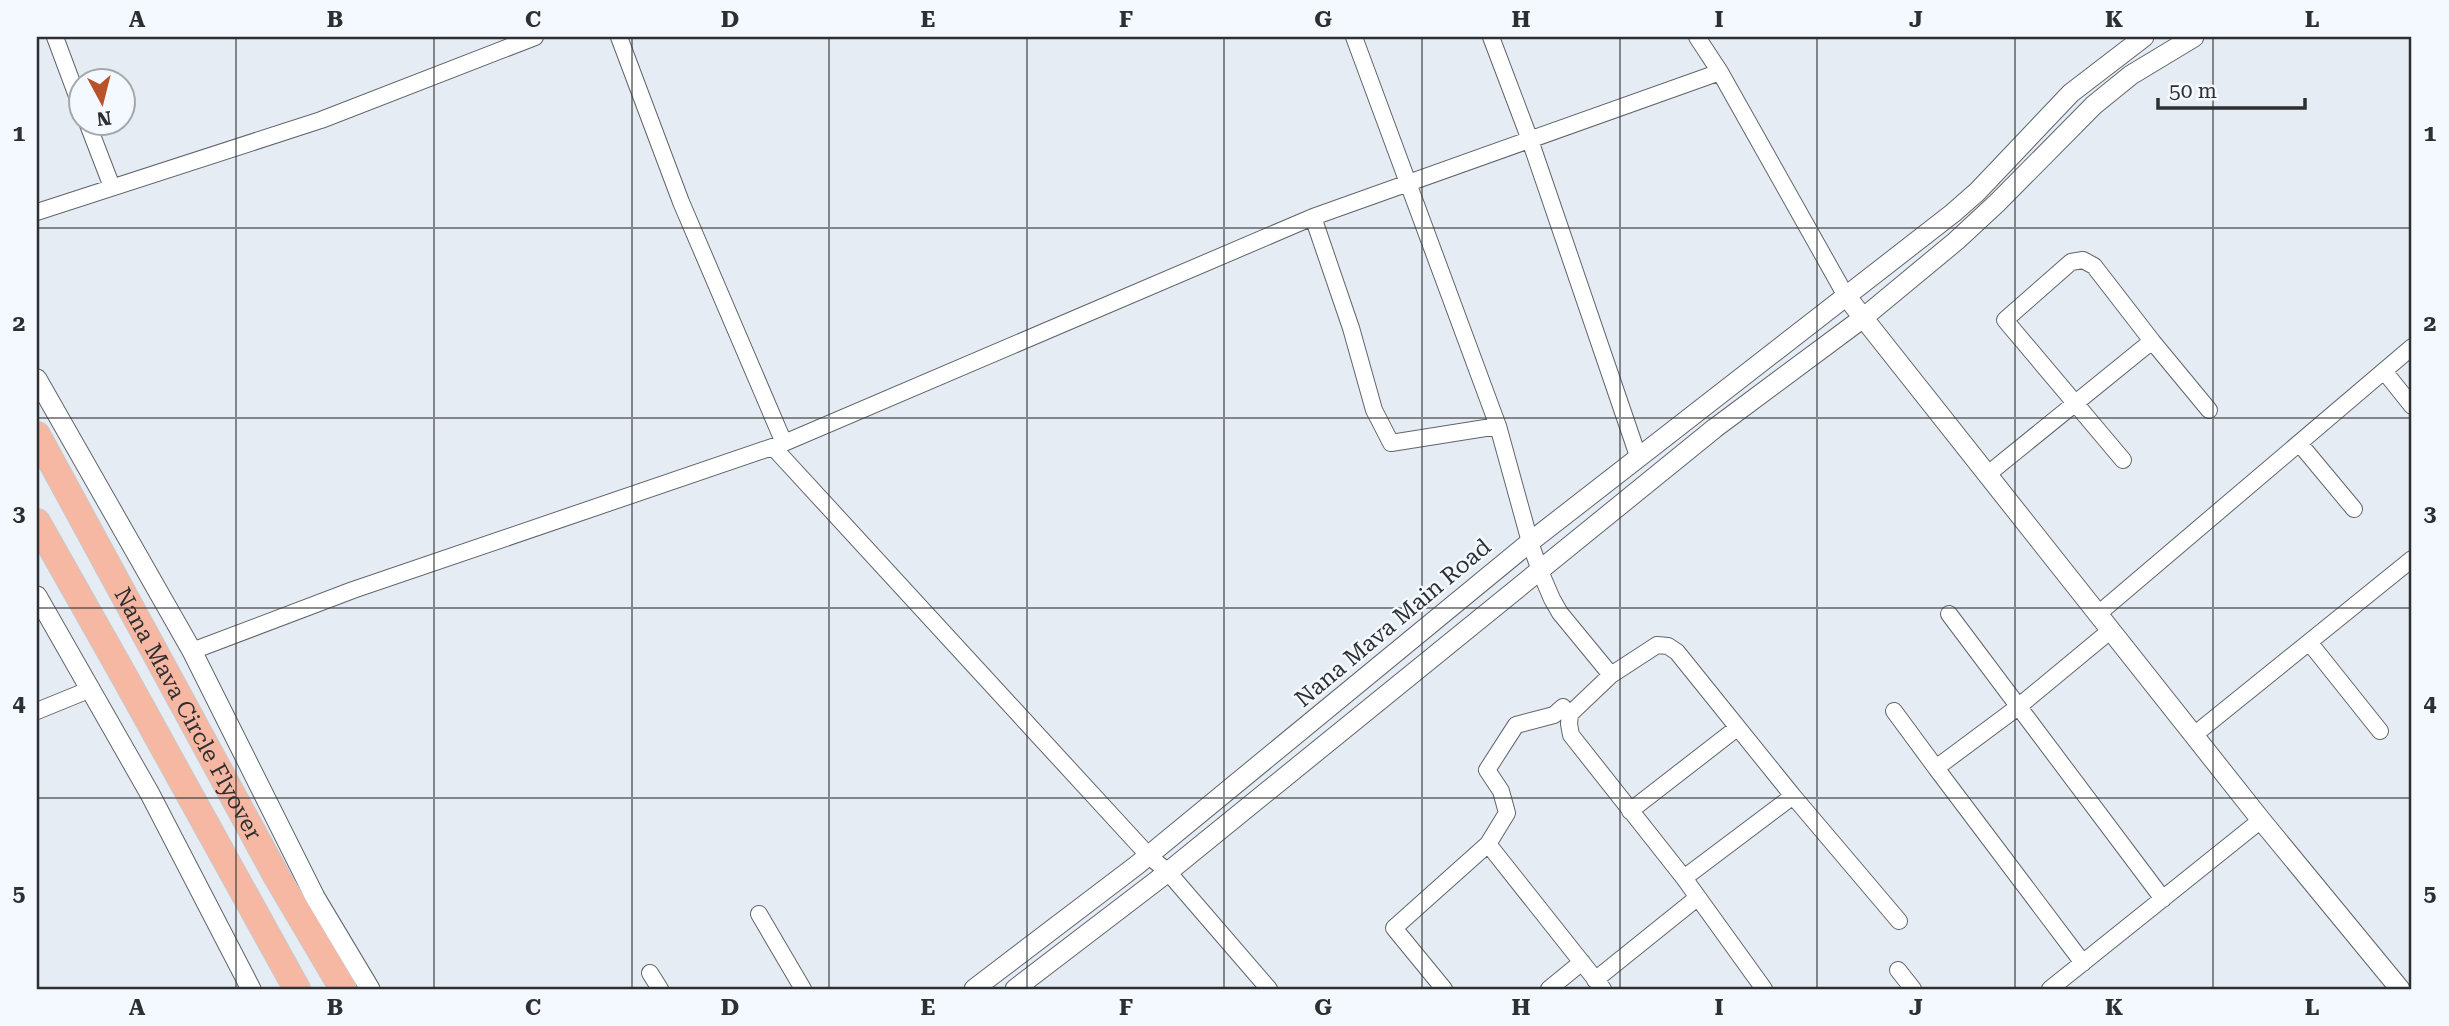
<svg xmlns="http://www.w3.org/2000/svg" width="2449" height="1026" viewBox="0 0 2449 1026" font-family="'Roboto Serif',serif">
  <style>
    .lines { fill: none; stroke-linecap: round; stroke-linejoin: round }
    .minor-casing { stroke: #60656b; stroke-width: 18 }
    .tertiary-casing { stroke: #60656b; stroke-width: 21 }
    .trunk-casing { stroke: #c8c9ca; stroke-width: 28 }
    .minor { stroke: #fff; stroke-width: 16 }
    .tertiary { stroke: #fff; stroke-width: 19 }
    .trunk { stroke: #f6b8a2; stroke-width: 26 }
    .grid { fill: none; stroke: #2d2f32; stroke-width: 2; stroke-opacity: 0.55 }
    .labels { text-anchor: middle; dominant-baseline: central; stroke-width: 5; stroke-linejoin: round; paint-order: stroke }
    .street-label { font-size: 23px; fill: #2d2f32; stroke: #f4f9ff }
    .neatline { fill: none; stroke: #2d2f32; stroke-width: 2.5 }
    .grid-label { font-size: 23px; text-anchor: middle; font-weight: bold; fill: #2d2f32 }
  </style>
  <rect width="100%" height="100%" fill="#e6ecf3"/>
  <g class="lines">
    <defs>
      <path id="minor" d="M55 37 80 104
        M619 37 681 202 784 443
        M1354 37 1498 426 1530 542 1540 571 1552 599 1560 613 1611 675 1657 645 1668 646 1677 652 1793 796 1899 921
        M1491 37 1530 140 1638 456
        M1697 37 1720 72 1846 296
        M87 122 112 187
        M37 212 321 120 535 37
        M1313 217 1351 328 1374 410 1391 443 1498 426
        M2384 371 2412 406
        M2299 443 2354 509
        M773 447 1149 856 1168 872 1269 989
        M2123 460 2005 320 2071 262 2083 260 2094 266 2152 341
        M1988 474 2152 341 2209 410
        M1949 614 2163 899
        M2098 614 2412 347
        M2309 642 2380 731
        M192 651 353 590 784 443 1313 217 1720 72
        M1611 675 1570 714 1569 724 1571 735 1684 878
        M37 711 91 689
        M1894 711 1936 768
        M2194 735 2412 559
        M1630 811 1737 728
        M1488 844 1603 989
        M759 914 803 989
        M2083 963 1936 768 2018 707 2111 630
        M1898 970 1913 989
        M650 973 660 989
        M1595 980 1697 898
        M1444 989 1394 928 1488 844 1507 813 1501 791 1487 770 1516 725 1554 715 1563 707
        M1549 989 1582 962
        M1764 989 1684 878 1793 796
        M2050 989 2261 820"/>
      <path id="tertiary" d="M1846 296 2261 820 2400 989
        M37 379 192 651 315 897 370 989
        M37 596 150 794 251 989
        M974 989 1137 865 1530 542 1953 213 1977 192 2071 93 2144 37
        M1015 989 1168 872 1715 428 1863 318 1956 241 1997 203 2094 105 2131 75 2194 37"/>
      <g id="trunk">
        <path id="s1" d="M37 435 277 877 343 989"/>
        <path d="M37 522 124 676 297 989"/>
      </g>
    </defs>
    <!-- minor casing -->
    <use href="#minor" class="minor-casing"/>
    <!-- tertiary casing -->
    <use href="#tertiary" class="tertiary-casing"/>
    <!-- trunk casing -->
    <use href="#trunk" class="trunk-casing"/>
    <!-- minor -->
    <use href="#minor" class="minor"/>
    <!-- tertiary -->
    <use href="#tertiary" class="tertiary"/>
    <!-- trunk -->
    <use href="#trunk" class="trunk"/>
  </g>
  <!-- grid -->
  <path class="grid" d="M236 37V989M434 37V989M632 37V989M829 37V989M1027 37V989M1224 37V989M1422 37V989M1620 37V989M1817 37V989M2015 37V989M2213 37V989M37 228H2412M37 418H2412M37 608H2412M37 798H2412"/>
  <g class="labels">
    <!-- street labels -->
    <g class="street-label">
      <text transform="translate(1393 623) rotate(-40)">Nana Mava Main Road</text>
      <text stroke="none"><textPath href="#s1" startOffset="317">Nana Mava Circle Flyover</textPath></text>
    </g>
  </g>
  <!-- border -->
  <rect width="2449" height="1026" fill="none" stroke="#f4f9ff" stroke-width="77"/>
  <!-- north arrow -->
  <g transform="translate(102 102) rotate(173)"><circle r="33" fill="#f4f9ff" stroke="#a4a8ad" stroke-width="2"/>
  <path d="M0-5L12 26L0 18L-12 26Z" fill="#b9522a"/>
  <text y="-10" font-size="19" font-weight="bold" text-anchor="middle" fill="#2d2f32">N</text>
  </g>
  <!-- scale -->
  <path d="M2158 98v10h147v-10" fill="none" stroke="#2d2f32" stroke-width="3.5"/>
  <text x="2169" y="98" font-size="21" fill="#2d2f32" stroke="#f4f9ff" stroke-width="5" paint-order="stroke">50 m</text>
  <rect x="38" y="38" width="2372" height="950" class="neatline"/>
  <g class="grid-label">
    <text x="137" y="27">A</text>
    <text x="335" y="27">B</text>
    <text x="533" y="27">C</text>
    <text x="730" y="27">D</text>
    <text x="928" y="27">E</text>
    <text x="1126" y="27">F</text>
    <text x="1323" y="27">G</text>
    <text x="1521" y="27">H</text>
    <text x="1719" y="27">I</text>
    <text x="1916" y="27">J</text>
    <text x="2114" y="27">K</text>
    <text x="2312" y="27">L</text>
    <text x="19" y="141">1</text>
    <text x="2430" y="141">1</text>
    <text x="19" y="331">2</text>
    <text x="2430" y="331">2</text>
    <text x="19" y="521">3</text>
    <text x="2430" y="521">3</text>
    <text x="19" y="711">4</text>
    <text x="2430" y="711">4</text>
    <text x="19" y="901">5</text>
    <text x="2430" y="901">5</text>
    <text x="137" y="1015">A</text>
    <text x="335" y="1015">B</text>
    <text x="533" y="1015">C</text>
    <text x="730" y="1015">D</text>
    <text x="928" y="1015">E</text>
    <text x="1126" y="1015">F</text>
    <text x="1323" y="1015">G</text>
    <text x="1521" y="1015">H</text>
    <text x="1719" y="1015">I</text>
    <text x="1916" y="1015">J</text>
    <text x="2114" y="1015">K</text>
    <text x="2312" y="1015">L</text>
  </g>
</svg>
